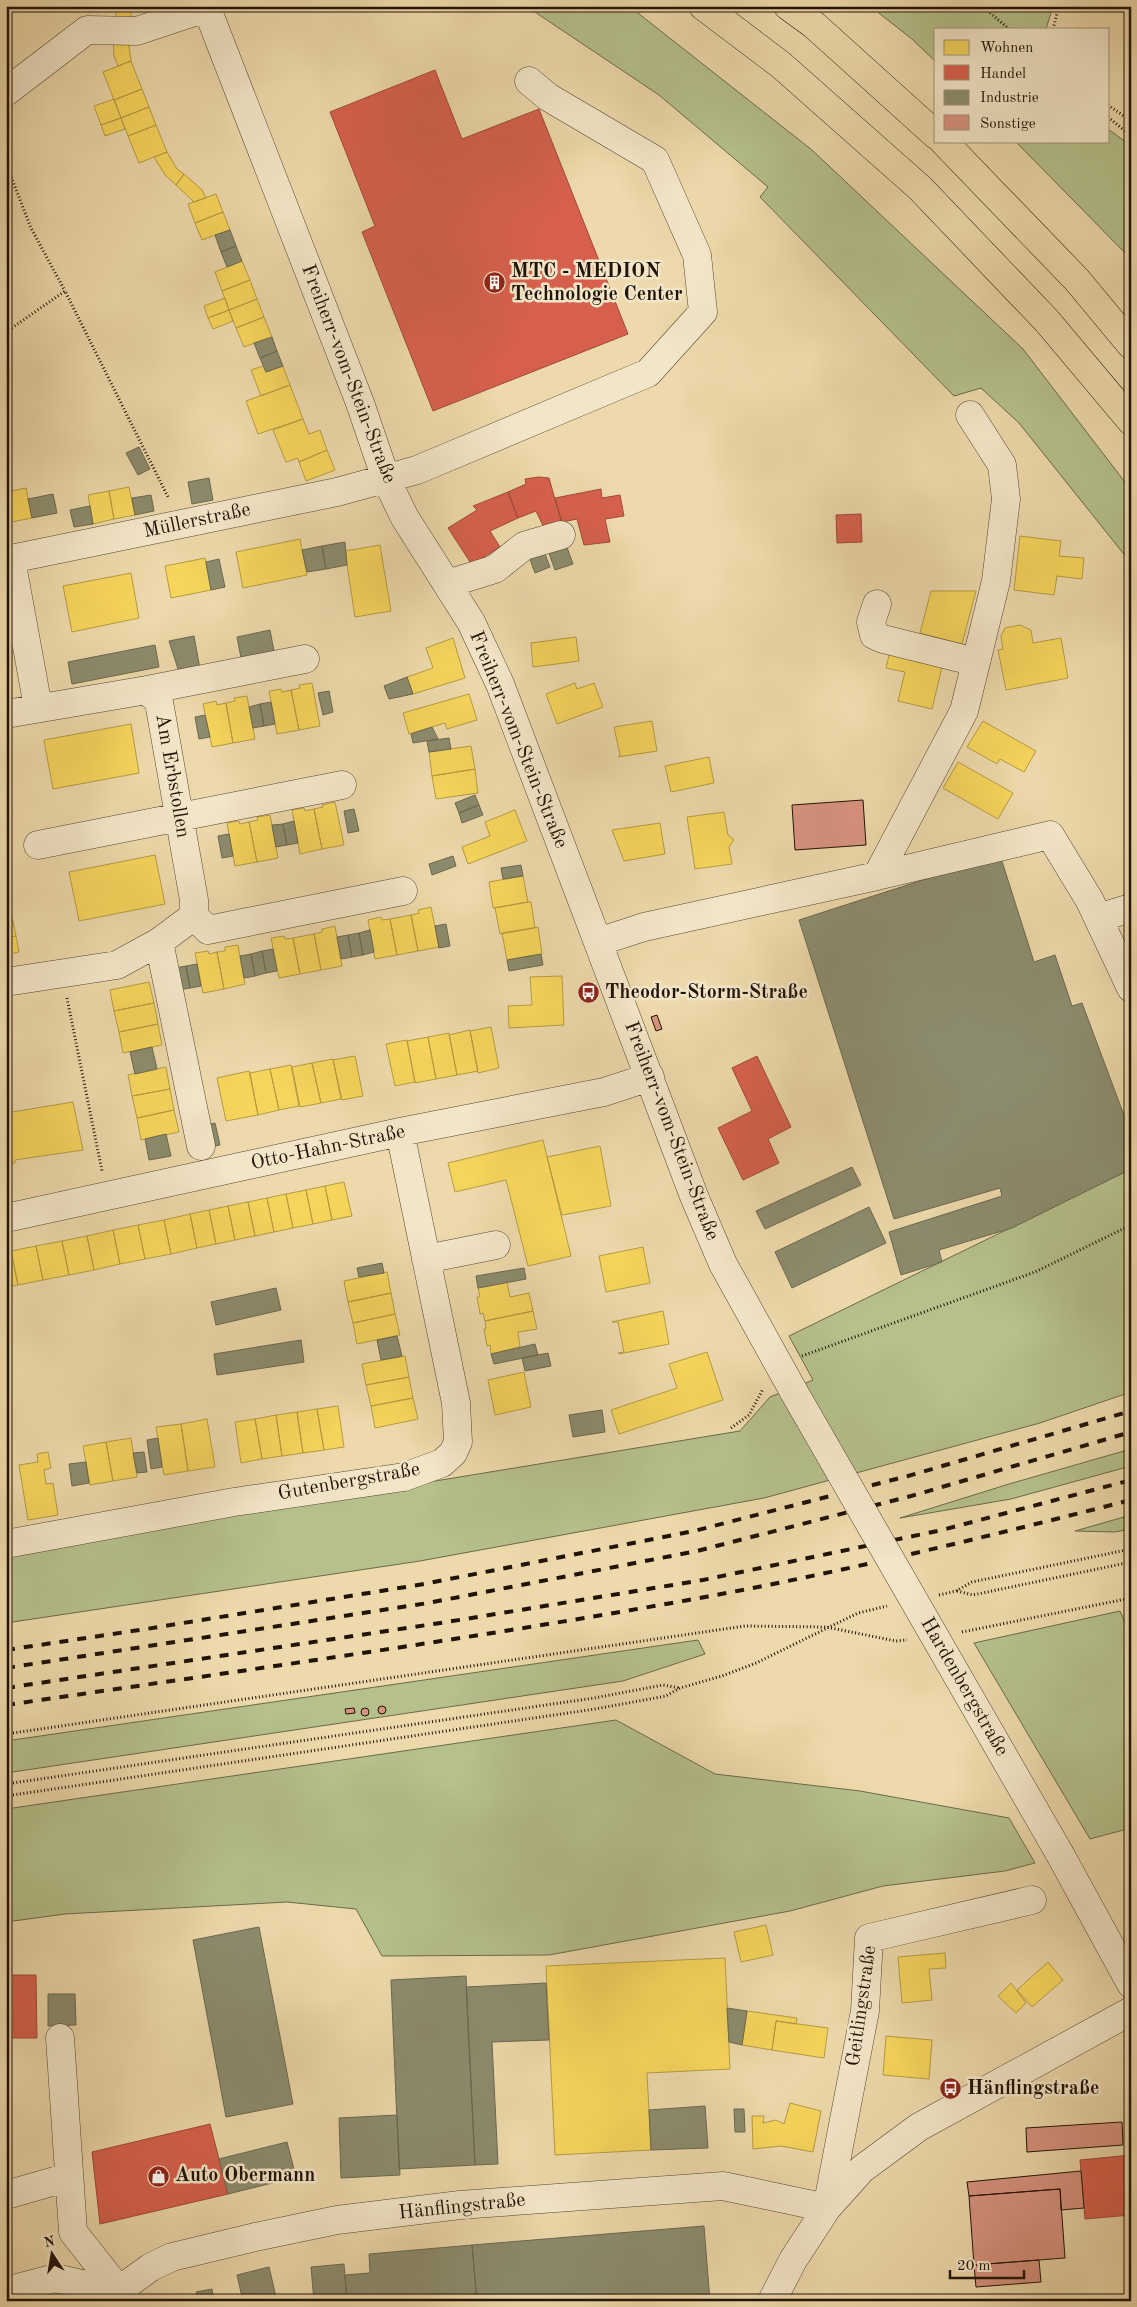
<svg xmlns="http://www.w3.org/2000/svg" width="1137" height="2307" viewBox="0 0 1137 2307" font-family="'Old Standard TT',serif">
  <style>
    .green { fill: #b5c08b; stroke: #6a6a49 }
    .homes { fill: #f6d55c; stroke: #b69b42 }
    .shops { fill: #d6604d; stroke: #9f4938 }
    .industry { fill: #8c8c6e; stroke: #6c684f }
    .building { fill: #d8927f; stroke: #201307 }
    .lines { fill: none; stroke-linecap: round; stroke-linejoin: round }
    .minor-casing { stroke: #534430; stroke-width: 29 }
    .highway-casing { stroke: #201307; stroke-width: 29 }
    .path { stroke: #201307; stroke-width: 3; stroke-dasharray: 1 2.5; stroke-linecap: butt }
    .minor { stroke: #f3e6c8; stroke-width: 28 }
    .highway { stroke: #edd9ab; stroke-width: 28 }
    .rail { stroke: #201307; stroke-width: 4; stroke-dasharray: 9 9; stroke-linecap: butt }
    .minor-bridge-casing { stroke: #534430; stroke-width: 29; stroke-linecap: butt }
    .minor-bridge { stroke: #f3e6c8; stroke-width: 28 }
    .labels { text-anchor: middle; dominant-baseline: central; stroke-width: 5; stroke-linejoin: round; paint-order: stroke }
    .poi-label { font-size: 20px; font-weight: bold; fill: #201307; stroke: #f3e6c8; text-anchor: start }
    .street-label { font-size: 20px; fill: #201307; stroke: #f3e6c8 }
  </style>
  <rect width="100%" height="100%" fill="#edd9ab"/>
  <filter id="stains"><feTurbulence type="fractalNoise" baseFrequency=".004" numOctaves="4"/><feColorMatrix values="0 0 0 0 .2 0 0 0 0 .09 0 0 0 0 .02 0 0 0 .5 -.17"/></filter>
  <radialGradient id="worn" r=".72"><stop offset=".6" stop-color="#630" stop-opacity="0"/><stop offset="1" stop-color="#630" stop-opacity=".3"/></radialGradient>
  <!-- green -->
  <path class="green" d="M526 6H629L812 150 1023 349 1131 490V563L1019 423 981 388 954 396 760 197 768 187 659 95Z
    M870 6H1053L1046 29H936V62L912 39Z
    M1108 129 1131 146V259L1015 141H1108Z
    M1131 1169V1392L1040 1423 764 1498 420 1561 6 1623V1557L234 1514 740 1431 770 1397 813 1380 789 1336Z
    M1131 1449V1466L1011 1499 900 1518 1009 1484Z
    M1131 1515V1529L1115 1532 1075 1531Z
    M1120 1611 1131 1636V1828L1090 1839 974 1643Z
    M698 1640 705 1654 623 1681 6 1773V1741Z
    M616 1720 715 1774 860 1791 1009 1818 1035 1863 1005 1871 883 1886 790 1911 549 1955 382 1956 356 1909 287 1902 65 1914 6 1922V1809Z"/>
  <!-- homes -->
  <path class="homes" d="M131 6V26L116 25V7Z
    M113 38 128 39 131 61 118 66 114 56Z
    M131 61 142 89 114 100 103 72Z
    M142 89 149 107 121 118 114 100Z
    M114 99 121 118 101 125 94 106Z
    M149 107 156 125 128 136 121 118Z
    M121 118 125 129 105 136 101 125Z
    M156 125 167 152 139 163 128 136Z
    M167 152 177 169 184 174 176 185 165 175 154 157Z
    M184 174 202 190 206 198 194 202 176 185Z
    M216 194 223 212 195 223 188 204Z
    M223 212 230 230 202 240 195 223Z
    M242 261 250 280 222 291 215 272Z
    M250 280 257 299 229 310 222 291Z
    M225 298 229 310 208 318 204 306Z
    M257 299 264 317 236 328 229 310Z
    M229 310 233 321 213 329 208 318Z
    M264 317 272 337 244 347 236 328Z
    M263 366 266 372 283 366 290 385 261 396 251 370Z
    M290 385 303 419 258 434 246 401Z
    M303 419 309 434 320 430 327 450 299 462 298 458 286 462 273 430Z
    M327 450 335 470 306 481 299 462Z
    M129 487 135 515 114 519 109 491Z
    M26 488 32 518 6 523V492Z
    M109 491 114 519 93 524 88 495Z
    M1020 536 1061 541 1059 556 1084 558 1082 579 1057 576 1054 595 1014 590Z
    M300 539 307 575 243 588 236 552Z
    M380 545 391 611 355 617 345 551Z
    M205 558 211 590 171 598 165 566Z
    M131 573 139 618 72 632 63 586Z
    M931 591H976L962 644 920 633Z
    M1020 625 1031 630 1033 643 1061 638 1068 678 1006 690 998 650 1003 649 1001 636 1005 628Z
    M576 637 579 661 533 667 531 643Z
    M453 638 465 678 413 694 407 677 433 668 426 648Z
    M890 651 943 663 932 709 898 701 905 672 886 668Z
    M312 683 320 726 299 730 291 690 300 688 299 685Z
    M575 683 577 689 594 683 603 707 557 724 546 694Z
    M281 689 282 692 291 690 299 730 277 734 269 691Z
    M469 694 477 720 447 729 445 723 409 734 403 713Z
    M247 696 255 739 233 743 226 703 235 701 234 698Z
    M216 701 217 705 226 703 233 743 212 747 203 704Z
    M652 721 657 751 618 757 620 755 614 727Z
    M983 721 1036 751 1024 772 1000 759 997 764 967 747Z
    M131 724 139 773 53 789 44 740Z
    M471 746 475 769 432 776 429 752Z
    M709 757 714 783 671 792 665 766Z
    M958 762 1013 793 998 819 943 788Z
    M475 769 478 793 436 799 432 776Z
    M335 802 344 845 322 849 314 809 323 807 322 805Z
    M304 808 305 811 314 809 322 849 300 854 292 810Z
    M515 810 527 841 468 864 462 847 490 836 485 822Z
    M724 812 728 835 734 840 729 847 732 864 695 869 687 817Z
    M270 815 278 858 257 862 249 822 258 820 257 817Z
    M239 821 240 824 249 822 257 862 235 866 227 823Z
    M660 823 665 854 624 861 612 830Z
    M155 855 165 904 79 921 69 872Z
    M523 876 528 902 493 908 489 882Z
    M6 891 10 906H6Z
    M528 902H531L535 928 500 934 495 908Z
    M6 906H10L13 921 6 922Z
    M431 907 439 947 418 951 411 915 419 913 418 910Z
    M411 915 418 951 397 955 390 919Z
    M381 917 382 920 390 919 397 955 375 959 368 920Z
    M13 921 16 936 6 938V922Z
    M335 926 342 966 321 970 314 934 322 932V929Z
    M538 927 542 954 507 960 502 933Z
    M314 934 321 970 300 974 293 938Z
    M16 936 19 952 6 955V938Z
    M284 936 285 939 293 938 300 974 279 978 271 938Z
    M238 945 245 984 224 989 217 952 225 951V947Z
    M208 951 209 954 217 952 224 989 203 993 195 953Z
    M562 976 564 1025 509 1028 508 1006 532 1005 530 977Z
    M149 982 154 1003 114 1011 110 990Z
    M154 1003 158 1024 119 1032 114 1011Z
    M158 1024 162 1045 123 1053 119 1032Z
    M491 1027 499 1068 478 1073 470 1031Z
    M470 1030 478 1071 457 1075 449 1035Z
    M449 1033 457 1075 436 1079 428 1037Z
    M428 1037 436 1079 415 1083 407 1041Z
    M407 1040 415 1082 395 1086 386 1044Z
    M355 1056 363 1096 342 1100 333 1060Z
    M333 1059 341 1099 321 1103 312 1063Z
    M312 1063 321 1103 300 1107 292 1067Z
    M291 1065 299 1106 279 1110 270 1069Z
    M166 1067 170 1089 132 1096 128 1075Z
    M270 1069 279 1110 258 1115 250 1073Z
    M249 1071 258 1115 226 1121 217 1078Z
    M170 1089 174 1110 137 1118 132 1096Z
    M73 1102 83 1150 15 1160V1163L6 1165V1113Z
    M174 1110 179 1132 141 1140 137 1118Z
    M543 1140 571 1256 528 1266 506 1180 455 1192 448 1163Z
    M600 1146 611 1206 562 1215 547 1157Z
    M344 1182 352 1216 332 1220 325 1186Z
    M325 1186 332 1220 313 1224 306 1190Z
    M306 1190 313 1224 293 1228 286 1194Z
    M286 1194 293 1228 274 1232 267 1198Z
    M267 1198 274 1232 255 1236 248 1202Z
    M248 1202 255 1236 235 1240 228 1206Z
    M228 1206 235 1240 216 1244 209 1210Z
    M209 1210 216 1244 197 1248 190 1214Z
    M190 1214 197 1248 171 1254 164 1220Z
    M164 1220 171 1254 145 1259 138 1225Z
    M138 1225 145 1259 120 1264 113 1230Z
    M113 1230 120 1264 94 1270 87 1236Z
    M87 1236 94 1270 69 1275 62 1241Z
    M62 1241 69 1275 43 1280 36 1246Z
    M36 1246 43 1280 18 1285 11 1251Z
    M643 1247 650 1283 606 1292 599 1256Z
    M11 1251 18 1285 6 1288V1252Z
    M387 1272 391 1293 348 1302 344 1281Z
    M507 1282 510 1297 529 1293 533 1311 485 1321 483 1313 480 1314 477 1297H480L478 1288Z
    M391 1293 395 1314 353 1323 348 1302Z
    M533 1311 537 1329 518 1332 520 1347 491 1354 490 1345 487 1346 484 1329H486L485 1321Z
    M663 1311 669 1344 619 1354 618 1353 624 1352 618 1322H612Z
    M395 1314 400 1335 357 1344 353 1323Z
    M707 1352 723 1400 619 1434 611 1410 677 1388 669 1364Z
    M405 1356 409 1377 366 1385 362 1364Z
    M524 1372 531 1407 495 1415 488 1380Z
    M409 1377 413 1398 371 1406 366 1385Z
    M413 1398 418 1419 375 1428 371 1406Z
    M338 1406 344 1447 324 1450 317 1409Z
    M317 1409 324 1450 303 1453 297 1412Z
    M297 1412 303 1453 282 1456 276 1415Z
    M276 1415 282 1456 262 1459 255 1419Z
    M207 1419 215 1467 188 1471 181 1424Z
    M255 1419 262 1459 241 1463 235 1422Z
    M181 1424 188 1471 164 1475 156 1427Z
    M131 1438 137 1477 113 1481 106 1442Z
    M106 1442 113 1481 90 1485 83 1446Z
    M48 1452 51 1468 44 1470 46 1484 53 1483 58 1515 28 1520 19 1465 38 1462 37 1454Z
    M766 1925 773 1955 741 1962 734 1932Z
    M945 1953 946 1968 929 1969 932 2000 902 2003 898 1957Z
    M725 1958 730 2069 647 2073 651 2150 555 2155 546 1966Z
    M1048 1962 1063 1980 1032 2007 1017 1990Z
    M1011 1983 1026 2003 1016 2013 998 1996Z
    M747 2011 797 2018 796 2024 776 2021 772 2050 742 2045Z
    M776 2021 828 2028 824 2058 772 2050Z
    M886 2036 932 2040 929 2079 883 2075Z
    M790 2103 821 2111 813 2152 781 2146 753 2149 752 2116H764L763 2123 776 2120 784 2124Z"/>
  <!-- shops -->
  <path class="shops" d="M435 70 462 139 539 109 628 334 433 411 362 232 375 226 330 112Z
    M539 477 549 478 562 524 546 532 536 511 518 518 508 492 526 484 525 479Z
    M601 489 602 498 620 495 624 516 605 519 610 542 584 545 577 519 562 522 555 498Z
    M508 492 518 518 490 531 500 547 472 565 448 528 477 510 473 506Z
    M861 514 862 542 837 543 836 515Z
    M757 1056 791 1127 768 1139 779 1163 743 1180 718 1128 752 1111 732 1068Z
    M6 1975H36L37 2038H6Z
    M210 2124 228 2194 100 2224 92 2152Z
    M1131 2155V2215L1085 2219 1080 2160Z"/>
  <!-- industry -->
  <path class="industry" d="M230 230 236 246 221 252 215 235Z
    M236 246 242 261 227 267 221 252Z
    M272 337 277 351 260 358 254 343Z
    M277 351 283 366 266 372 260 358Z
    M139 447 150 469 138 475 126 453Z
    M209 478 213 500 192 504 188 482Z
    M53 494 57 513 32 518 28 499Z
    M151 495 154 511 135 515 132 498Z
    M90 506 93 524 74 527 70 510Z
    M564 539 573 564 555 570 546 545Z
    M345 542 347 565 326 569 322 546Z
    M322 546 326 569 307 572 302 550Z
    M543 549 550 567 535 573 528 554Z
    M219 559 225 587 211 590 206 562Z
    M270 630 274 651 241 658 237 637Z
    M194 636 200 669 179 672 169 641Z
    M155 645 159 667 72 684 68 662Z
    M407 677 413 694 389 699 384 686Z
    M329 691 333 712 323 715 318 693Z
    M271 702 275 724 264 726 260 704Z
    M260 704 264 726 253 728 249 707Z
    M205 715 210 737 199 739 195 717Z
    M432 727 438 739 413 743 411 734Z
    M449 738 451 749 429 752 427 741Z
    M475 795 479 805 459 813 455 803Z
    M479 805 483 815 462 823 459 813Z
    M354 809 359 831 348 833 344 811Z
    M294 821 298 843 287 845 283 824Z
    M283 824 287 845 276 847 272 825Z
    M229 834 233 856 222 858 218 836Z
    M1000 855 1034 962 1055 955 1072 1006 1082 1003 1131 1134V1169L1012 1228 939 1250 942 1262 901 1275 889 1232 1002 1196 1000 1188 894 1219 799 920Z
    M453 856 456 866 432 875 429 864Z
    M521 865 523 876 503 879 501 868Z
    M446 924 450 946 439 948 435 926Z
    M370 930 374 952 363 955 359 933Z
    M359 933 363 955 352 957 348 935Z
    M348 935 352 957 341 959 337 937Z
    M273 949 277 971 266 973 262 951Z
    M262 951 266 973 255 976 251 954Z
    M251 954 255 976 244 978 240 956Z
    M541 954 543 965 509 971 507 960Z
    M197 964 201 986 190 988 186 966Z
    M186 966 190 988 179 990 175 968Z
    M152 1047 157 1069 135 1074 130 1052Z
    M215 1123 220 1145 209 1147 204 1125Z
    M166 1134 171 1156 149 1160 145 1139Z
    M852 1167 861 1185 765 1229 756 1211Z
    M869 1207 886 1243 792 1288 775 1252Z
    M382 1263 384 1273 359 1277 357 1268Z
    M524 1268 526 1279 478 1288 476 1276Z
    M276 1288 281 1310 216 1325 211 1302Z
    M397 1336 402 1356 381 1360 377 1340Z
    M301 1340 304 1362 217 1375 214 1354Z
    M535 1344 538 1355 494 1364 491 1354Z
    M548 1353 551 1366 525 1371 522 1358Z
    M602 1410 605 1432 573 1437 569 1415Z
    M158 1438 162 1467 151 1469 147 1440Z
    M144 1452 147 1472 137 1473 133 1453Z
    M86 1462 89 1483 72 1486 69 1464Z
    M259 1927 293 2104 226 2117 193 1940Z
    M466 1976 475 2165 399 2169 391 1980Z
    M546 1983 549 2040 492 2042 498 2164 475 2165 466 1987Z
    M48 1994H75L76 2025 48 2026Z
    M727 2008 747 2011 742 2045 729 2042Z
    M705 2106 708 2148 651 2150 649 2110Z
    M734 2109H744L745 2132H735Z
    M397 2115 400 2175 341 2178 339 2118Z
    M287 2142 296 2177 228 2194 219 2159Z
    M704 2226 710 2301H477L472 2245Z
    M472 2245 477 2301H347L345 2275 370 2273 369 2254Z
    M344 2264 347 2301H314L311 2267Z
    M269 2267 277 2301H243L237 2275Z
    M212 2289 214 2301H192L198 2300 196 2292Z"/>
  <!-- building -->
  <path class="building" d="M863 800 866 845 795 850 792 805Z
    M657 1015 662 1029 656 1031 651 1017Z
    M378 1710a4 4 0 1 1 8 0a4 4 0 1 1-8 0Z
    M354 1708 355 1713 346 1714 345 1709Z
    M361 1712a4 4 0 1 1 8 0a4 4 0 1 1-8 0Z
    M1122 2122 1123 2145 1027 2152 1026 2128Z
    M1081 2171 1084 2208 1061 2210 1060 2189 969 2196 967 2182Z
    M1060 2189 1065 2258 974 2265 969 2196Z
    M1039 2260 1041 2282 976 2287 974 2265Z"/>
  <g class="lines">
    <defs>
      <path id="minor" d="M206 6 360 403 386 479 405 518 471 622 500 684 694 1196 723 1264 794 1392
        M6 92 87 30 137 31 206 8
        M11 559 38 707
        M6 560 337 492 417 470 648 373 703 312 697 255 655 160 548 97 529 81
        M447 584 495 569 524 546 561 535
        M877 604 871 622 874 635 883 639 976 662
        M147 690 305 659
        M6 714 147 690 159 702 194 900V916L159 942 117 965 6 982
        M38 845 342 785
        M877 876 1050 835 1090 901 1131 988
        M194 916 208 930 403 891
        M1098 918 1131 908
        M159 942 201 1146
        M598 942 644 927 877 876 964 711 996 581 1006 499 1002 465 970 415
        M6 1218 400 1132 604 1092 650 1077
        M426 1259 496 1245
        M6 1544 234 1502 404 1477 442 1463 453 1453 458 1442 456 1403 400 1132
        M1061 1856 1131 1984
        M6 2195 69 2177
        M6 2291 55 2278 121 2293 73 2232 60 2038
        M116 2301 129 2283 151 2267 172 2257 255 2237 337 2220 460 2205 723 2186 827 2208 865 2011 869 1938 1032 1900
        M772 2301 793 2260 827 2208 862 2169 919 2127 1131 2011"/>
      <path id="highway" d="M703 6 781 65 920 188 1047 321 1131 421
        M788 6 814 25 936 135
        M943 141 1077 280 1131 345"/>
    </defs>
    <!-- minor casing -->
    <use href="#minor" class="minor-casing"/>
    <!-- highway casing -->
    <use href="#highway" class="highway-casing"/>
    <!-- path -->
    <path class="path" d="M982 6 1009 29
      M1053 29 1059 6
      M1108 105 1131 121
      M1108 117 1131 136
      M6 164 31 228 65 291
      M6 332 65 291 169 499
      M67 998 102 1171
      M802 1356 1035 1272 1131 1225
      M731 1428 749 1415 763 1389
      M957 1591 973 1595 1131 1562
      M939 1595 956 1591 972 1582 1131 1549
      M962 1632 1131 1598
      M6 1734 745 1626 826 1627 896 1641 907 1640
      M6 1784 594 1698 663 1685 680 1688
      M6 1796 595 1709 666 1696 680 1688 722 1676 756 1663 858 1613 887 1606"/>
    <!-- minor -->
    <use href="#minor" class="minor"/>
    <!-- highway -->
    <use href="#highway" class="highway"/>
    <!-- rail -->
    <path class="rail" d="M6 1650 146 1629 424 1584 694 1531 908 1476 1131 1411
      M6 1668 428 1603 697 1551 911 1496 1131 1432
      M6 1688 447 1622 703 1580 942 1530 1131 1480
      M6 1705C239 1671 473 1639 705 1597 848 1571 990 1536 1131 1500"/>
    <defs>
      <path id="minor-bridge" d="M794 1392 1061 1856"/>
    </defs>
    <!-- minor-bridge casing -->
    <use href="#minor-bridge" class="minor-bridge-casing"/>
    <!-- minor-bridge -->
    <use href="#minor-bridge" class="minor-bridge"/>
  </g>
  <!-- icons -->
  <defs>
    <symbol id="building-disc" viewBox="-11 -11 22 22"><circle r="9.5" fill="#8f2418" stroke="#f3e6c8"/><path d="M-4-6H4V6H1V3H-1V6H-4ZM-2.5-4.3h1.7v1.8h-1.7ZM.8-4.3h1.7v1.8H.8ZM-2.5-1h1.7V.8h-1.7ZM.8-1h1.7V.8H.8Z" fill="#fff"/></symbol>
    <symbol id="bus-disc" viewBox="-11 -11 22 22"><circle r="9.5" fill="#8f2418" stroke="#f3e6c8"/><path d="M-5-6H5V4H4V6H2V4H-2V6H-4V4H-5ZM-3.5-4V0h7V-4ZM-3.5 1.2v1.5H-2V1.2ZM2 1.2v1.5H3.5V1.2Z" fill="#fff"/></symbol>
    <symbol id="shop-disc" viewBox="-11 -11 22 22"><circle r="9.5" fill="#8f2418" stroke="#f3e6c8"/><path d="M-5-2.5h2.3a2.7 3.5 0 0 1 5.4 0H5L5.5 6h-11ZM-1.5-2.5h3a1.5 2.3 0 0 0-3 0Z" fill="#fff"/></symbol>
  </defs>
  <g fill-rule="evenodd">
    <use href="#building-disc" x="482" y="270" width="25" height="25"/>
    <use href="#bus-disc" x="576" y="980" width="25" height="25"/>
    <use href="#bus-disc" x="938" y="2076" width="25" height="25"/>
    <use href="#shop-disc" x="146" y="2164" width="25" height="25"/>
  </g>
  <g class="labels">
    <!-- poi labels -->
    <g class="poi-label">
      <text x="511" y="272">MTC - MEDION<tspan x="511" dy="23">Technologie Center</tspan></text>
      <text x="605" y="993">Theodor-Storm-Straße</text>
      <text x="967" y="2089">Hänflingstraße</text>
      <text x="175" y="2176">Auto Obermann</text>
    </g>
    <!-- street labels -->
    <g class="street-label">
      <text transform="translate(348 374) rotate(69)">Freiherr-vom-Stein-Straße</text>
      <text transform="translate(197 521) rotate(-12)">Müllerstraße</text>
      <text transform="translate(518 740) rotate(68)">Freiherr-vom-Stein-Straße</text>
      <text transform="translate(172 776) rotate(80)">Am Erbstollen</text>
      <text transform="translate(671 1131) rotate(69)">Freiherr-vom-Stein-Straße</text>
      <text transform="translate(328 1148) rotate(-12)">Otto-Hahn-Straße</text>
      <text transform="translate(349 1482) rotate(-10)">Gutenbergstraße</text>
      <text transform="translate(964 1687) rotate(60)">Hardenbergstraße</text>
      <text transform="translate(862 2006) rotate(-82)">Geitlingstraße</text>
      <text transform="translate(462 2207) rotate(-6)">Hänflingstraße</text>
    </g>
  </g>
  <!-- margin -->
  <rect width="1137" height="2307" fill="none" stroke="#edd9ab" stroke-width="25"/>
  <rect x="8" y="8" width="1122" height="2292" fill="none" stroke="#201307" stroke-width="2.5"/>
  <rect x="12" y="12" width="1112" height="2282" fill="none" stroke="#201307"/>
  <!-- legend -->
  <rect x="934" y="28" width="175" height="115" fill="#f3e6c8" stroke="#9f927b"/>
  <rect x="944" y="40" width="25" height="15" fill="#f6d55c" stroke="#9f927b"/>
  <text x="980" y="52" font-size="15" fill="#201307">Wohnen</text>
  <rect x="944" y="65" width="25" height="15" fill="#d6604d" stroke="#9f927b"/>
  <text x="980" y="78" font-size="15" fill="#201307">Handel</text>
  <rect x="944" y="90" width="25" height="15" fill="#8c8c6e" stroke="#9f927b"/>
  <text x="980" y="102" font-size="15" fill="#201307">Industrie</text>
  <rect x="944" y="115" width="25" height="15" fill="#d8927f" stroke="#9f927b"/>
  <text x="980" y="128" font-size="15" fill="#201307">Sonstige</text>
  <!-- north arrow -->
  <g transform="translate(52 2254) rotate(348)" stroke="#f3e6c8" stroke-width="4" paint-order="stroke">
  <path d="M0-4L9 19L0 12L-9 19Z" fill="#201307"/>
  <text y="-8" font-size="14" font-weight="bold" text-anchor="middle" fill="#201307">N</text>
  </g>
  <!-- scale -->
  <path d="M950 2270v8h74v-8" fill="none" stroke="#201307" stroke-width="2.5"/>
  <text x="957" y="2270" font-size="15" fill="#201307" stroke="#f3e6c8" stroke-width="4" paint-order="stroke">20 m</text>
  <rect width="100%" height="100%" filter="url(#stains)"/>
  <rect width="100%" height="100%" fill="url(#worn)"/>
</svg>
